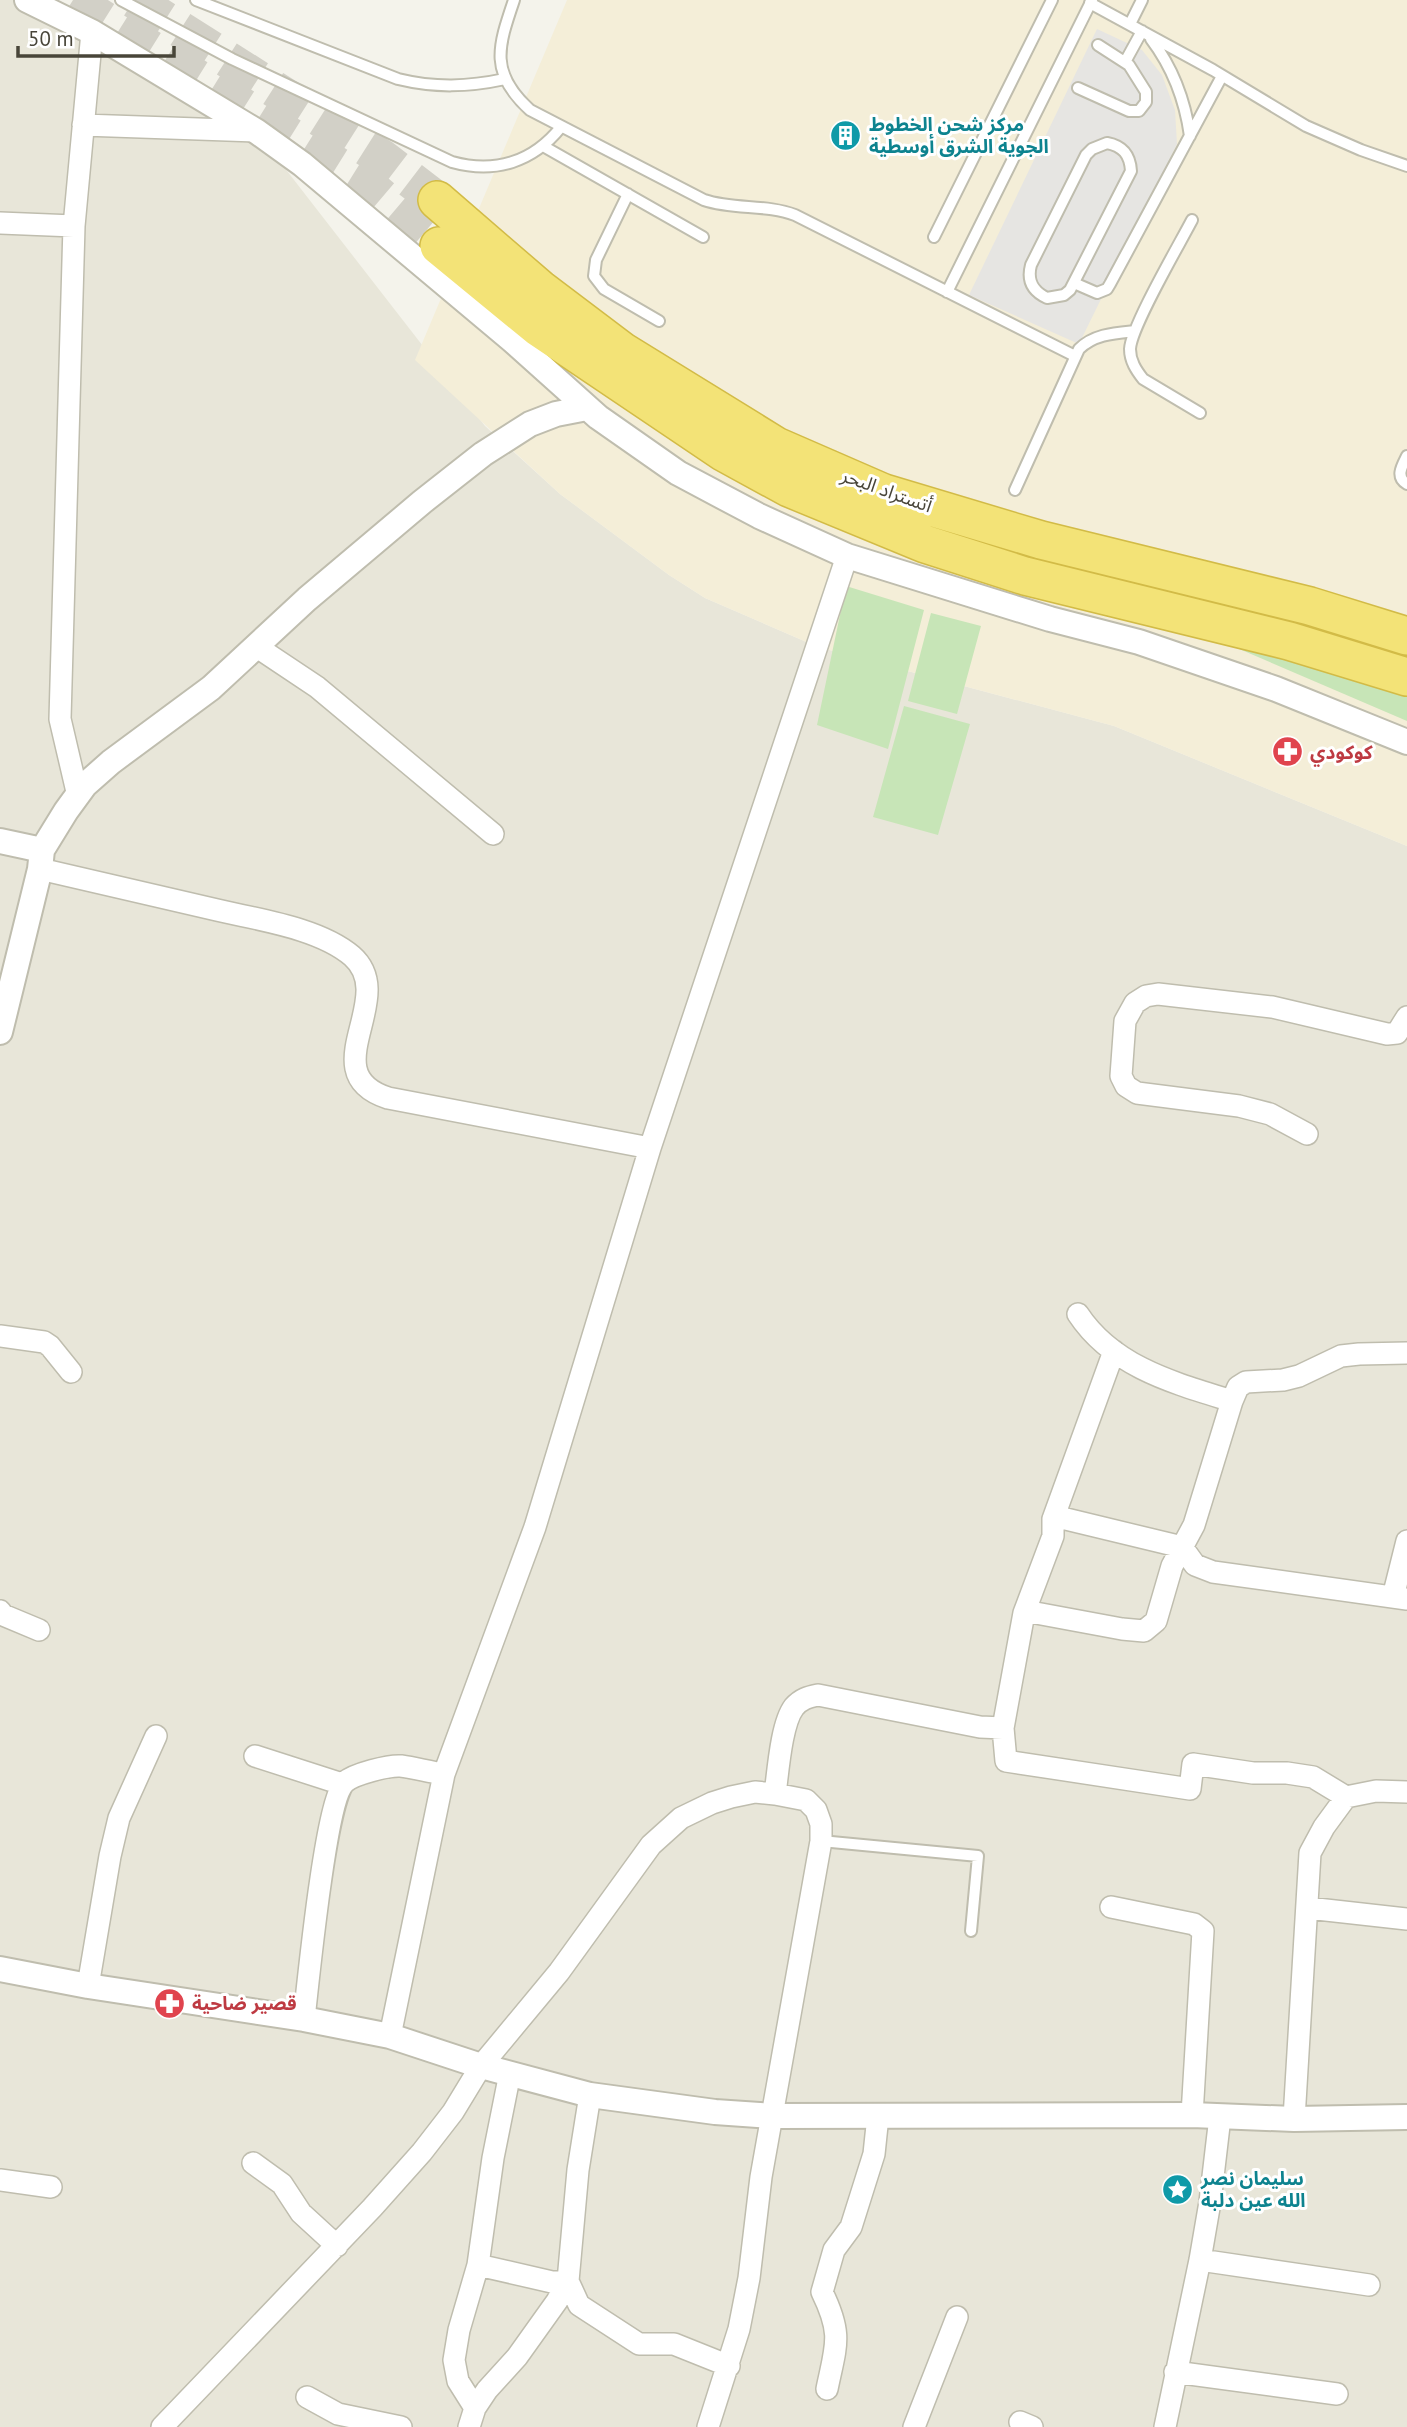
<svg xmlns="http://www.w3.org/2000/svg" width="1407" height="2427" viewBox="0 0 1407 2427" font-family="'PT Sans','Noto Sans Arabic',sans-serif">
  <style>
    .residential { fill: #e8e6d9 }
    .commercial { fill: #f4eed8 }
    .green { fill: #c7e5b7 }
    .parking { fill: #e6e5e2 }
    .lines { fill: none; stroke-linecap: round; stroke-linejoin: round }
    .motorway-tunnel { stroke: #d2d0c7; stroke-width: 37; stroke-dasharray: 37 18; stroke-linecap: butt }
    .service-casing { stroke: #bfbdae; stroke-width: 14 }
    .minor-casing { stroke: #bfbdae; stroke-width: 24 }
    .tertiary-casing { stroke: #bfbdae; stroke-width: 28 }
    .motorway-casing { stroke: #d2bb47; stroke-width: 40 }
    .service { stroke: #fff; stroke-width: 10 }
    .minor { stroke: #fff; stroke-width: 21 }
    .tertiary { stroke: #fff; stroke-width: 24 }
    .motorway { stroke: #f3e377; stroke-width: 37 }
    .labels { text-anchor: middle; dominant-baseline: central; stroke-width: 6; stroke-linejoin: round; paint-order: stroke }
    .culture-label { font-size: 19px; font-weight: bold; fill: #0d838f; stroke: #fff; text-anchor: start }
    .street-label { font-size: 19px; fill: #484539; stroke: #fff }
    .health-label { font-size: 19px; font-weight: bold; fill: #be3a42; stroke: #fff; text-anchor: start }
  </style>
  <rect width="100%" height="100%" fill="#f4f3eb"/>
  <!-- residential -->
  <path class="residential" d="M0 0H27L256 131 485 426 560 494 669 575 705 598 818 647 1114 726 1407 846V2427H0Z"/>
  <!-- commercial -->
  <path class="commercial" d="M567 0H1407V846L1114 726 818 647 705 598 669 575 560 494 415 360Z"/>
  <!-- green -->
  <path class="green" d="M846 586 924 610 888 749 817 725Z
    M931 613 981 626 957 714 908 701Z
    M1209 636 1407 691V721Z
    M904 706 970 724 938 835 873 817Z"/>
  <!-- parking -->
  <path class="parking" d="M1097 29 1142 50 1162 75 1175 110 1177 144 1079 344 969 295Z"/>
  <g class="lines">
    <!-- motorway-tunnel -->
    <path class="motorway-tunnel" d="M73 0 364 182 439 246
      M134 0 381 157 437 200"/>
    <defs>
      <path id="service" d="M121 0 232 59 452 162C495 174 533 162 561 127
        M196 0 398 79C435 88 468 87 505 79
        M514 0C498 47 489 73 530 110L704 200C734 210 766 204 795 215L1075 356
        M1090 3 1213 70 1306 126 1361 150 1407 166
        M1130 24 1142 0
        M1151 39C1173 68 1185 100 1190 136
        M1125 62 1142 31
        M1078 88 1129 111H1139L1146 102V92L1129 65 1098 45
        M1107 143C1123 146 1130 155 1131 171L1070 290 1064 295 1047 298C1032 291 1027 280 1031 265L1086 155 1092 149Z
        M543 146 703 237
        M628 194 596 260 594 276 604 289 659 321
        M1192 220C1179 245 1131 327 1130 349 1130 361 1136 370 1143 379L1200 413
        M934 237 1052 0
        M1074 283 1097 293 1107 289 1110 284 1222 76
        M947 292 1092 0
        M1407 456C1402 466 1395 477 1407 484
        M1015 490 1079 349C1094 334 1115 333 1135 331
        M821 1841 978 1856 971 1931"/>
      <path id="minor" d="M83 125 256 131
        M0 223 74 226
        M257 647 317 687 493 834
        M78 796 60 719 74 226 92 32
        M40 869C99 883 158 896 217 910 259 920 319 928 352 956 400 998 311 1073 388 1098L650 1148
        M1307 1134 1270 1114 1239 1106 1137 1093 1126 1086 1121 1076 1125 1021 1135 1003 1146 996 1158 994 1272 1007 1387 1034 1397 1033 1407 1017
        M1078 1314C1113 1367 1174 1383 1232 1401
        M0 1336 44 1342 50 1346 71 1372
        M1053 1519 1114 1351
        M1393 1597 1407 1541
        M0 1611 3 1615 39 1630
        M1025 1611 1122 1629 1144 1631 1156 1621 1172 1566 1194 1525 1232 1401 1238 1387 1246 1382 1283 1380 1299 1376 1341 1356 1359 1354 1407 1353
        M1003 1728 1006 1761 1190 1789 1193 1764 1253 1773H1287L1313 1777 1346 1797
        M255 1756 342 1784
        M775 1794C778 1773 781 1724 794 1707 801 1699 808 1697 818 1695L980 1727 1003 1728 1024 1613 1053 1536V1519H1066L1182 1547 1195 1565 1213 1572 1407 1599
        M1111 1907 1194 1924 1203 1931 1192 2115
        M1308 1908 1407 1919
        M88 1986 110 1856 119 1818 156 1736
        M304 2019C308 1983 326 1798 345 1782 354 1774 389 1765 401 1766 415 1768 430 1772 444 1774
        M390 2036 444 1774 535 1527 650 1148 847 556
        M1294 2119 1310 1853 1324 1827 1346 1797 1376 1791 1407 1792
        M253 2163 282 2184 301 2213 337 2246
        M0 2180 51 2187
        M1200 2260 1369 2285
        M478 2265 552 2282 568 2281 579 2305 639 2344H674L729 2366
        M1175 2372 1337 2394
        M827 2389C836 2345 843 2335 822 2292L834 2250 851 2227 874 2154 878 2116
        M307 2397 338 2414 401 2427
        M475 2408 458 2381 454 2360 459 2330 478 2265 493 2158 510 2073
        M1020 2422 1032 2427
        M162 2427 372 2208 422 2152 453 2112 481 2066 559 1972 651 1845 681 1818 712 1803 731 1797 755 1792 775 1794 806 1800 816 1810 821 1824V1841L761 2177 749 2278 739 2329 708 2427
        M469 2427 475 2408 487 2390 517 2357 557 2301 568 2281 578 2170 590 2095
        M914 2427 957 2317
        M1165 2427 1200 2260 1210 2202 1220 2117"/>
      <path id="tertiary" d="M27 0 92 32 256 131 302 164 512 340 598 417 678 473 759 516 847 556 1050 619 1139 642 1276 689 1407 742
        M0 841 42 850
        M0 1032 40 869 42 850 66 811 85 785 111 762 211 688 307 599 422 502 483 454 530 424 556 414 587 408
        M0 1969 88 1986 304 2019 390 2036 481 2066 590 2095 715 2112 773 2116 1192 2115 1294 2119 1407 2117"/>
      <path id="motorway" d="M437 200 540 289 622 351 776 446 884 493 1041 540 1310 606 1407 636
        M439 246 539 328 723 452 789 488 925 544 1025 576 1289 641 1407 677"/>
    </defs>
    <!-- service casing -->
    <use href="#service" class="service-casing"/>
    <!-- minor casing -->
    <use href="#minor" class="minor-casing"/>
    <!-- tertiary casing -->
    <use href="#tertiary" class="tertiary-casing"/>
    <!-- motorway casing -->
    <use href="#motorway" class="motorway-casing"/>
    <!-- service -->
    <use href="#service" class="service"/>
    <!-- minor -->
    <use href="#minor" class="minor"/>
    <!-- tertiary -->
    <use href="#tertiary" class="tertiary"/>
    <!-- motorway -->
    <use href="#motorway" class="motorway"/>
  </g>
  <!-- icons -->
  <defs>
    <symbol id="building-disc" viewBox="-11 -11 22 22"><circle r="9.5" fill="#0f9aa8" stroke="#fff"/><path d="M-4-6H4V6H1V3H-1V6H-4ZM-2.5-4.3h1.7v1.8h-1.7ZM.8-4.3h1.7v1.8H.8ZM-2.5-1h1.7V.8h-1.7ZM.8-1h1.7V.8H.8Z" fill="#fff"/></symbol>
    <symbol id="pharmacy-disc" viewBox="-11 -11 22 22"><circle r="9.5" fill="#e0444e" stroke="#fff"/><path d="M-2-6h4v4h4v4h-4v4h-4v-4h-4v-4h4Z" fill="#fff"/></symbol>
    <symbol id="sight-disc" viewBox="-11 -11 22 22"><circle r="9.5" fill="#0f9aa8" stroke="#fff"/><path d="M0-6L1.8-2.2L6-1.7L2.9 1.2L3.7 5.4L0 3.3L-3.7 5.4L-2.9 1.2L-6-1.7L-1.8-2.2Z" fill="#fff"/></symbol>
  </defs>
  <g fill-rule="evenodd">
    <use href="#building-disc" x="828" y="118" width="35" height="35"/>
    <use href="#pharmacy-disc" x="1270" y="734" width="35" height="35"/>
    <use href="#pharmacy-disc" x="152" y="1986" width="35" height="35"/>
    <use href="#sight-disc" x="1160" y="2172" width="35" height="35"/>
  </g>
  <g class="labels">
    <!-- culture labels -->
    <g class="culture-label">
      <text x="869" y="124">مركز شحن الخطوط<tspan x="869" dy="22">الجوية الشرق أوسطية</tspan></text>
      <text x="1201" y="2178">سليمان نصر<tspan x="1201" dy="22">الله عين دلبة</tspan></text>
    </g>
    <!-- street labels -->
    <g class="street-label">
      <text transform="translate(887 490) rotate(20)">أتستراد البحر</text>
    </g>
    <!-- health labels -->
    <g class="health-label">
      <text x="1310" y="752">كوكودي</text>
      <text x="192" y="2003">قصير ضاحية</text>
    </g>
  </g>
  <!-- scale -->
  <path d="M18 46v10h156v-10" fill="none" stroke="#484539" stroke-width="3.5"/>
  <text x="28" y="46" font-size="21" fill="#484539" stroke="#ffffff" stroke-width="5" paint-order="stroke">50 m</text>
</svg>
